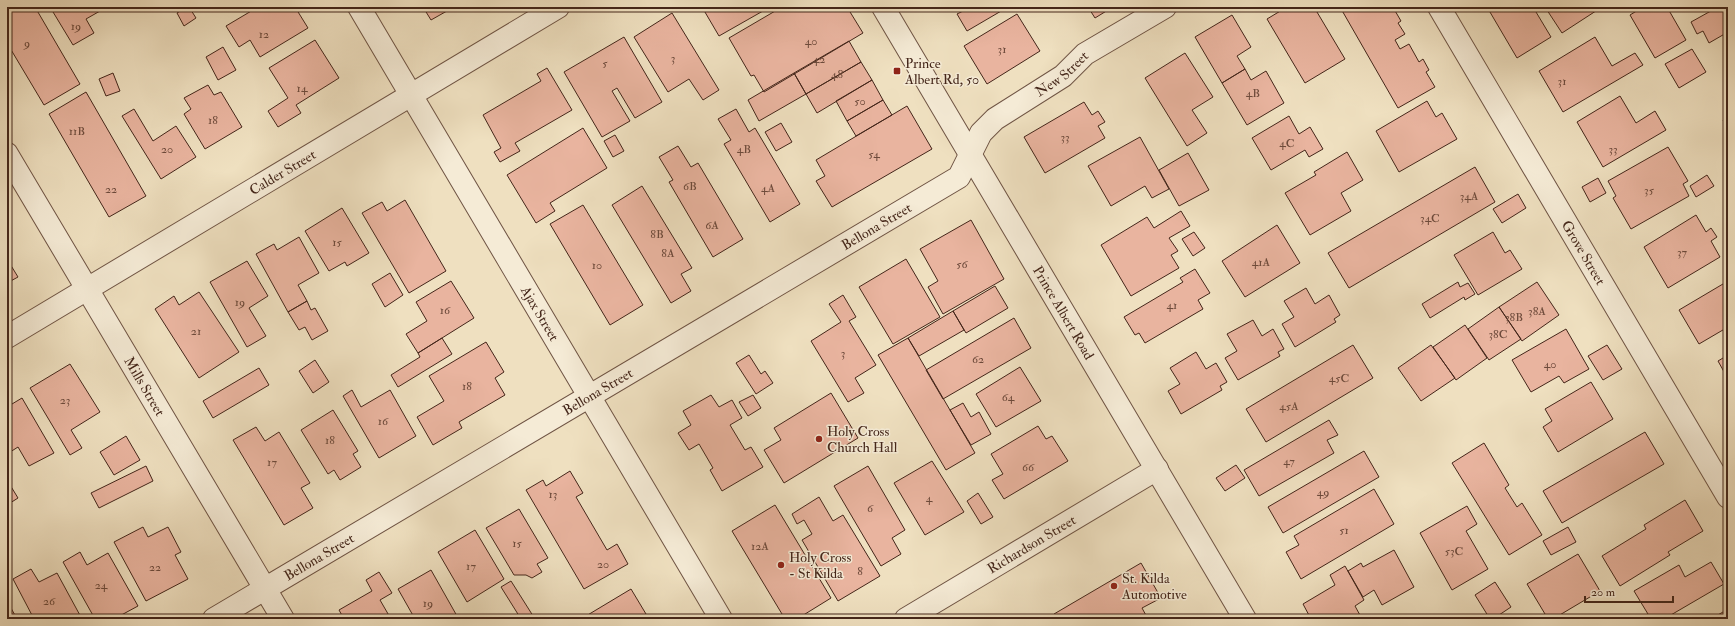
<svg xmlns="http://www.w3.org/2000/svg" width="1735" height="626" viewBox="0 0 1735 626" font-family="'IM FELL Double Pica',serif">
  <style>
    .building { fill: #e9b49f; stroke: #44261a }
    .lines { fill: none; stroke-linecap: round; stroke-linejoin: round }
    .minor-casing { stroke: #6f5444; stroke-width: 24 }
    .tertiary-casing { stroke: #6f5444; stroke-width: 24 }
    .minor { stroke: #f5ebd6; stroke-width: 22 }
    .tertiary { stroke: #f5ebd6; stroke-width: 22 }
    .poi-dot { fill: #8f2418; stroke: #f5ebd6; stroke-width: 1.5 }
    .labels { text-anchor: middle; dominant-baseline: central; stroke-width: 3; stroke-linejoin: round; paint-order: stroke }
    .number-label { font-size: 12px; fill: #6d4a3b }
    .poi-label { font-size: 14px; fill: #44261a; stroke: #f5ebd6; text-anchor: start }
    .street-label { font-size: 14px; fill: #44261a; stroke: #f5ebd6 }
  </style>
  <rect width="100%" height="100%" fill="#efe0c0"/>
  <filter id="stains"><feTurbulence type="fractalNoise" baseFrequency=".005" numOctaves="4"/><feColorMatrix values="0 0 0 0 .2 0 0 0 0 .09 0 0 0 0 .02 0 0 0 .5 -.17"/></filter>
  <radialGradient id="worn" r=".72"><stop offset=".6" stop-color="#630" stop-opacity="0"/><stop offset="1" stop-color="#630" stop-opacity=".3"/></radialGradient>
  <!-- building -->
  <path class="building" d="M7 7H35L80 84 44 105 7 43Z
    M50 7H98L100 11 86 19 94 33 73 45Z
    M187 7H189L196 18 184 26 177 13Z
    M258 7H295L308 28 260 57 250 40 239 47 226 26Z
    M423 7H454L431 20Z
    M702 7H770L719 36Z
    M782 7H847L863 33 764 92 754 75 751 76 729 38Z
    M960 7H1008L967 31 957 14 963 11Z
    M1088 7H1106L1108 10 1095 18Z
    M1287 7H1314L1345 59 1305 83 1267 19Z
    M1340 7H1387L1390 11 1394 9 1401 21 1398 23 1405 34 1395 40 1400 49 1409 44 1419 62 1423 59 1429 70 1426 72 1435 87 1398 108Z
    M1487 7H1533L1551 37 1517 58Z
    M1545 7H1602L1562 33Z
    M1643 7H1667L1686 40 1655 58 1630 15Z
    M1718 7H1728V32L1709 43 1703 31 1697 34 1691 22Z
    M672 13 719 90 703 100 689 79 668 92 634 37Z
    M1017 14 1040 51 987 84 964 46Z
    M1232 15 1251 47 1237 56 1245 69 1222 83 1195 37Z
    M624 37 662 102 635 118 617 88 612 91 630 121 602 137 564 72Z
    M1595 37 1612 66 1635 53 1643 65 1563 112 1539 71Z
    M315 40 339 78 296 105 301 113 278 127 268 111 288 98 269 68Z
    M849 41 861 62 806 94 794 73Z
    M223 47 236 70 218 80 206 57Z
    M1692 49 1706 72 1679 88 1665 64Z
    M1185 53 1213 97 1192 110 1207 133 1187 146 1145 78Z
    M861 62 872 80 817 113 806 94Z
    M547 68 572 110 515 143 520 151 500 162 494 152 501 148 483 115 541 81 537 74Z
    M1245 69 1251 80 1266 71 1284 103 1247 125 1222 83Z
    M113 73 120 91 106 96 99 79Z
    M794 73 806 94 759 121 748 100Z
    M872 80 883 100 847 121 836 101Z
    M208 85 214 95 221 92 242 127 205 149 184 114 191 109 184 98Z
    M86 92 146 196 109 217 49 114Z
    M1620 96 1636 123 1655 111 1666 130 1603 167 1577 122Z
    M883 100 892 115 856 136 847 121Z
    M1427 101 1436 117 1442 113 1457 139 1399 172 1376 131Z
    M1084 102 1092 115 1098 111 1105 122 1098 126 1105 138 1045 173 1024 137Z
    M907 106 932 149 832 207 816 181 825 176 816 160Z
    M134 109 153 141 176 126 196 157 161 179 122 116Z
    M736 109 749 132 755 128 800 204 770 222 724 144 731 140 718 119Z
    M1289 116 1299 134 1310 127 1323 149 1309 157 1305 150 1271 170 1252 138Z
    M1728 117V128L1723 120Z
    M781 123 792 142 776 151 765 132Z
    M583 128 607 168 550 203 555 211 536 223 507 175Z
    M615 135 624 151 613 157 604 141Z
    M1140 137 1169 189 1152 198 1145 186 1111 206 1088 166Z
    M678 146 691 167 698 163 743 239 713 257 669 182 673 180 659 157Z
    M1668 147 1688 181 1683 184 1689 196 1631 229 1613 198 1616 196 1608 181Z
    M1347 152 1363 180 1341 193 1351 211 1310 235 1285 193 1316 175 1314 172Z
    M1188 153 1209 190 1179 206 1159 170Z
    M1475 167 1495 202 1349 288 1328 253Z
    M1707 175 1714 186 1696 197 1690 186Z
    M1598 178 1606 193 1590 202 1582 187Z
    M642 186 692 268 681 274 691 291 671 303 612 205Z
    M1518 194 1526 208 1502 223 1493 209Z
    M405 200 446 271 409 293 362 213 382 202 387 211Z
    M583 205 643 305 610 325 550 224Z
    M342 208 369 253 347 266 345 262 329 271 305 231Z
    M1181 211 1190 226 1169 238 1178 251 1171 255 1179 268 1131 296 1101 245 1147 217 1154 228Z
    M1696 215 1706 232 1711 228 1717 237 1711 241 1720 257 1668 288 1644 247Z
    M971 220 1004 279 943 314 928 287 938 281 920 249Z
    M1277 225 1300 263 1245 297 1222 261Z
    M1194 232 1205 248 1193 256 1182 239Z
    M1493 232 1505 253 1510 250 1522 269 1478 295 1454 255Z
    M299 237 319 273 298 285 307 301 288 312 256 254 274 244 277 250Z
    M7 259 18 277 7 283Z
    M906 259 940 317 893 344 859 287Z
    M247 261 268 296 249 308 266 336 247 347 210 282Z
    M1195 269 1210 293 1198 300 1203 309 1145 343 1139 333 1135 335 1124 317 1183 282 1180 278Z
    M390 273 403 295 385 307 372 284Z
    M451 281 474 318 418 353 406 334 427 321 416 302Z
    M1728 281V327L1699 344 1679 310Z
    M1458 282 1460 287 1468 283 1475 294 1465 300 1464 297 1430 318 1422 304Z
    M1537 282 1559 315 1522 341 1499 307Z
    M995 286 1008 308 966 333 953 311Z
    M1306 288 1315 304 1329 295 1340 315 1334 319 1336 322 1295 347 1282 324 1294 317 1284 301Z
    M199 292 239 352 199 378 155 309 174 296 179 305Z
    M843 295 856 317 849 321 876 365 855 378 864 393 848 402 811 341 841 322 829 304Z
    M307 301 311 310 315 308 328 331 312 340 305 327 299 330 288 312Z
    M1499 307 1521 339 1489 360 1468 329Z
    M953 311 964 330 919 356 908 338Z
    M1014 318 1031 348 943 399 926 370Z
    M1253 320 1262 336 1273 329 1284 349 1278 352 1280 356 1238 380 1225 358 1237 351 1227 334Z
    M1465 325 1487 358 1456 380 1433 347Z
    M1566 329 1589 369 1564 383 1559 376 1531 392 1512 360Z
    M442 338 452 354 398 387 391 375 420 357 418 353Z
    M908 338 975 453 946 470 878 355Z
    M486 342 504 372 495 378 505 395 459 422 462 428 433 445 417 417 444 401 429 376Z
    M1353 345 1373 378 1266 442 1246 409Z
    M1431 345 1455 378 1421 401 1398 368Z
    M1607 345 1622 369 1603 380 1588 356Z
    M1196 352 1206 369 1216 363 1227 382 1220 386 1222 390 1181 414 1168 391 1180 384 1170 368Z
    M749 355 761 374 765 371 773 383 756 394 736 363Z
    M1728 355V379L1718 361Z
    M315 360 329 382 313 393 299 371Z
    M70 364 100 412 71 430 82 448 70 455 30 388Z
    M1020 367 1041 401 996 427 976 394Z
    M259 368 269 385 213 418 203 401Z
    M1591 382 1613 419 1558 452 1543 427 1552 421 1545 409Z
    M352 390 361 407 390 390 416 436 379 458 343 396Z
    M831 393 858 438 784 483 764 450 781 440 774 428Z
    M711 395 719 407 732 400 742 418 730 425 745 450 751 447 763 467 722 491 710 470 713 468 699 444 689 450 678 433 691 425 683 411Z
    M753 395 761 408 748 416 739 402Z
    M22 398 54 453 29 466 18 447 7 454V407Z
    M963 403 971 417 979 412 991 434 971 445 950 410Z
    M333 410 358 451 353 454 361 467 340 480 334 470 328 474 301 430Z
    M1329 420 1338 435 1327 440 1334 453 1259 496 1244 470Z
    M1038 426 1046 439 1052 436 1068 461 1004 499 992 480 1003 474 991 454Z
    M256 427 265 441 279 432 310 483 301 488 313 508 284 525 233 440Z
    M1645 432 1664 464 1562 523 1543 491Z
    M126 436 140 460 114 475 100 452Z
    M1484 443 1509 485 1505 488 1517 507 1522 503 1542 535 1509 555 1452 463Z
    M1364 451 1379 477 1283 533 1268 507Z
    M932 461 964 512 925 535 894 483Z
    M1236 465 1245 478 1225 491 1216 478Z
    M146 466 153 481 99 508 91 493Z
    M868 466 905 530 892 538 901 554 881 566 834 486Z
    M570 471 583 493 576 497 607 550 617 544 628 564 584 589 526 490 543 480 546 486Z
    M7 480 18 498 7 505Z
    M1374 489 1394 524 1301 579 1286 552 1299 545 1294 536Z
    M978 493 993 517 981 524 967 501Z
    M819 497 833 521 843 515 880 576 838 601 802 540 812 534 804 520 797 524 792 514Z
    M1685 500 1703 531 1668 552 1670 555 1620 586 1602 556 1646 529 1644 525Z
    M775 505 831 598 797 619H785L732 531Z
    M1467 506 1477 524 1466 531 1488 569 1452 590 1420 533Z
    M519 509 548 558 537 564 542 572 532 578 526 575H514L486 528Z
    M143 527 148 537 168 527 181 552 175 555 188 579 146 601 114 542Z
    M1568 527 1576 542 1551 555 1543 541Z
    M475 530 504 579 467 602 438 552Z
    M1394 550 1414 587 1382 605 1374 590 1363 597 1348 571 1361 563 1363 567Z
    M80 552 87 565 108 553 138 606 114 619H95L63 562Z
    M1578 554 1600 591 1553 619H1548L1527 584Z
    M1711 562 1724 584 1664 619H1651L1634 591 1679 565 1685 577Z
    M1141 563 1161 598 1142 608 1148 619H1057L1054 614Z
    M1345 566 1364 600 1355 606 1361 617 1357 619H1311L1303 604 1335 585 1330 575Z
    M31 569 39 582 57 573 82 619H34L13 579Z
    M431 570 457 616 453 619H415L398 589Z
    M379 572 392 593 380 600 391 619H344L339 610 372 591 366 580Z
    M511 581 535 619H521L501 587Z
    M1495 582 1511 607 1493 619H1490L1475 595Z
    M631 589 649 619H581Z
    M7 601 16 617 19 615 21 619H7Z
    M1728 609V619H1711Z"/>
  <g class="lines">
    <defs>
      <g id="minor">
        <path id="s1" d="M359 7 721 619"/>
        <path id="s2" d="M1439 7 1728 497"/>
        <path id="s3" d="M7 154 283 619"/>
        <path id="s4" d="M7 337 558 7"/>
        <path id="s5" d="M214 619 959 177 981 133 995 119 1063 76 1085 54 1165 7"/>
      </g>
      <g id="tertiary">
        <path id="s6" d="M883 7 1245 619"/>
        <path id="s7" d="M906 619 1157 469"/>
      </g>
    </defs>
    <!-- minor casing -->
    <use href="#minor" class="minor-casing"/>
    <!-- tertiary casing -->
    <use href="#tertiary" class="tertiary-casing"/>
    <!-- minor -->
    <use href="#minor" class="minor"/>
    <!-- tertiary -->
    <use href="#tertiary" class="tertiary"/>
  </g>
  <!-- markers -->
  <g class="poi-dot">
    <rect x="893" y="67" width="8" height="8" rx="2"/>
    <circle cx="819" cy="439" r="4"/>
    <circle cx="781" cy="565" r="4"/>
    <circle cx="1114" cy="586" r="4"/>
  </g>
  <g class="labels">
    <!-- number labels -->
    <g class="number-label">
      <text x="76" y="26">19</text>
      <text x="264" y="34">12</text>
      <text x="811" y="41">40</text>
      <text x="27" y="43">9</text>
      <text x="1002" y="49">31</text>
      <text x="673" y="58">3</text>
      <text x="819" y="59">42</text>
      <text x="605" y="63">5</text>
      <text x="837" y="74">48</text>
      <text x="1562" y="81">31</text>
      <text x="302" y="88">14</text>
      <text x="1253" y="93">4B</text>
      <text x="860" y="101">50</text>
      <text x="213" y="120">18</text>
      <text x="77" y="131">11B</text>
      <text x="1065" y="137">33</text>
      <text x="1287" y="143">4C</text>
      <text x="167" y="149">20</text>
      <text x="744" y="149">4B</text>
      <text x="1613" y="149">33</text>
      <text x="874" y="154">54</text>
      <text x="690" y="186">6B</text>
      <text x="768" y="188">4A</text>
      <text x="111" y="189">22</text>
      <text x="1649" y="190">35</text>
      <text x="1469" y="196">34A</text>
      <text x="1430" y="218">34C</text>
      <text x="712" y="225">6A</text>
      <text x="657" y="234">8B</text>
      <text x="337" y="242">15</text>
      <text x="1682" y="252">37</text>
      <text x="668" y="253">8A</text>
      <text x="1261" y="262">41A</text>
      <text x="962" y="264">56</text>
      <text x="597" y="265">10</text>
      <text x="240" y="302">19</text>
      <text x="1172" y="305">41</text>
      <text x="445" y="310">16</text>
      <text x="1537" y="311">38A</text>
      <text x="1514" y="317">38B</text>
      <text x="196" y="331">21</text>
      <text x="1498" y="334">38C</text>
      <text x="843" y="353">3</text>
      <text x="978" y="359">62</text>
      <text x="1550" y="364">40</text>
      <text x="1339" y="378">45C</text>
      <text x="467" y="386">18</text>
      <text x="1008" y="397">64</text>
      <text x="65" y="400">23</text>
      <text x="1289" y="406">45A</text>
      <text x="383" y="421">16</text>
      <text x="330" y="440">18</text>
      <text x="1289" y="461">47</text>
      <text x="272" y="462">17</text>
      <text x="1028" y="467">66</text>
      <text x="1323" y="492">49</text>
      <text x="553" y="494">13</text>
      <text x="929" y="498">4</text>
      <text x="870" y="508">6</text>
      <text x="1344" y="530">51</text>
      <text x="517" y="543">15</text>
      <text x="760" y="546">12A</text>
      <text x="1454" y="551">53C</text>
      <text x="603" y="564">20</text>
      <text x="471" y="566">17</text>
      <text x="155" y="567">22</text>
      <text x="860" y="571">8</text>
      <text x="101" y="585">24</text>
      <text x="49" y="601">26</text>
      <text x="428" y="603">19</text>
    </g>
    <!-- poi labels -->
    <g class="poi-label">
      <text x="905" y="63">Prince<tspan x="905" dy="16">Albert Rd, 50</tspan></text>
      <text x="827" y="431">Holy Cross<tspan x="827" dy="16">Church Hall</tspan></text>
      <text x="789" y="557">Holy Cross<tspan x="789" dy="16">- St Kilda</tspan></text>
      <text x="1122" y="578">St. Kilda<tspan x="1122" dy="16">Automotive</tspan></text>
    </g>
    <!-- street labels -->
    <g class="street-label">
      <text stroke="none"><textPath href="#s5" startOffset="1016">New Street</textPath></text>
      <text stroke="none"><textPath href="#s4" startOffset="321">Calder Street</textPath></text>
      <text stroke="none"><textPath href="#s5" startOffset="770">Bellona Street</textPath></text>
      <text stroke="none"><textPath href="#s2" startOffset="285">Grove Street</textPath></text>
      <text stroke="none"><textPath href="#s1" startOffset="356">Ajax Street</textPath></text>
      <text stroke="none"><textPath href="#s6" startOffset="355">Prince Albert Road</textPath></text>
      <text stroke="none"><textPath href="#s3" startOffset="270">Mills Street</textPath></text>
      <text stroke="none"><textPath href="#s5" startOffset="446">Bellona Street</textPath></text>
      <text stroke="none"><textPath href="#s7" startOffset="146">Richardson Street</textPath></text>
      <text stroke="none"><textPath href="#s5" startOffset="122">Bellona Street</textPath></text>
    </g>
  </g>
  <!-- margin -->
  <rect width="1735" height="626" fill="none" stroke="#efe0c0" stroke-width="24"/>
  <rect x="8" y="8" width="1719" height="610" fill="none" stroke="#44261a" stroke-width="2"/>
  <rect x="12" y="12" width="1711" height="602" fill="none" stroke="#44261a"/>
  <!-- scale -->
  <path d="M1585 596v6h88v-6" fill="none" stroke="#44261a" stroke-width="2"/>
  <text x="1591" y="596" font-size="12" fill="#44261a" stroke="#f5ebd6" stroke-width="3" paint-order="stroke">20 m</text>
  <rect width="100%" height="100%" filter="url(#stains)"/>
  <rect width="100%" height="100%" fill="url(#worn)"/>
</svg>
